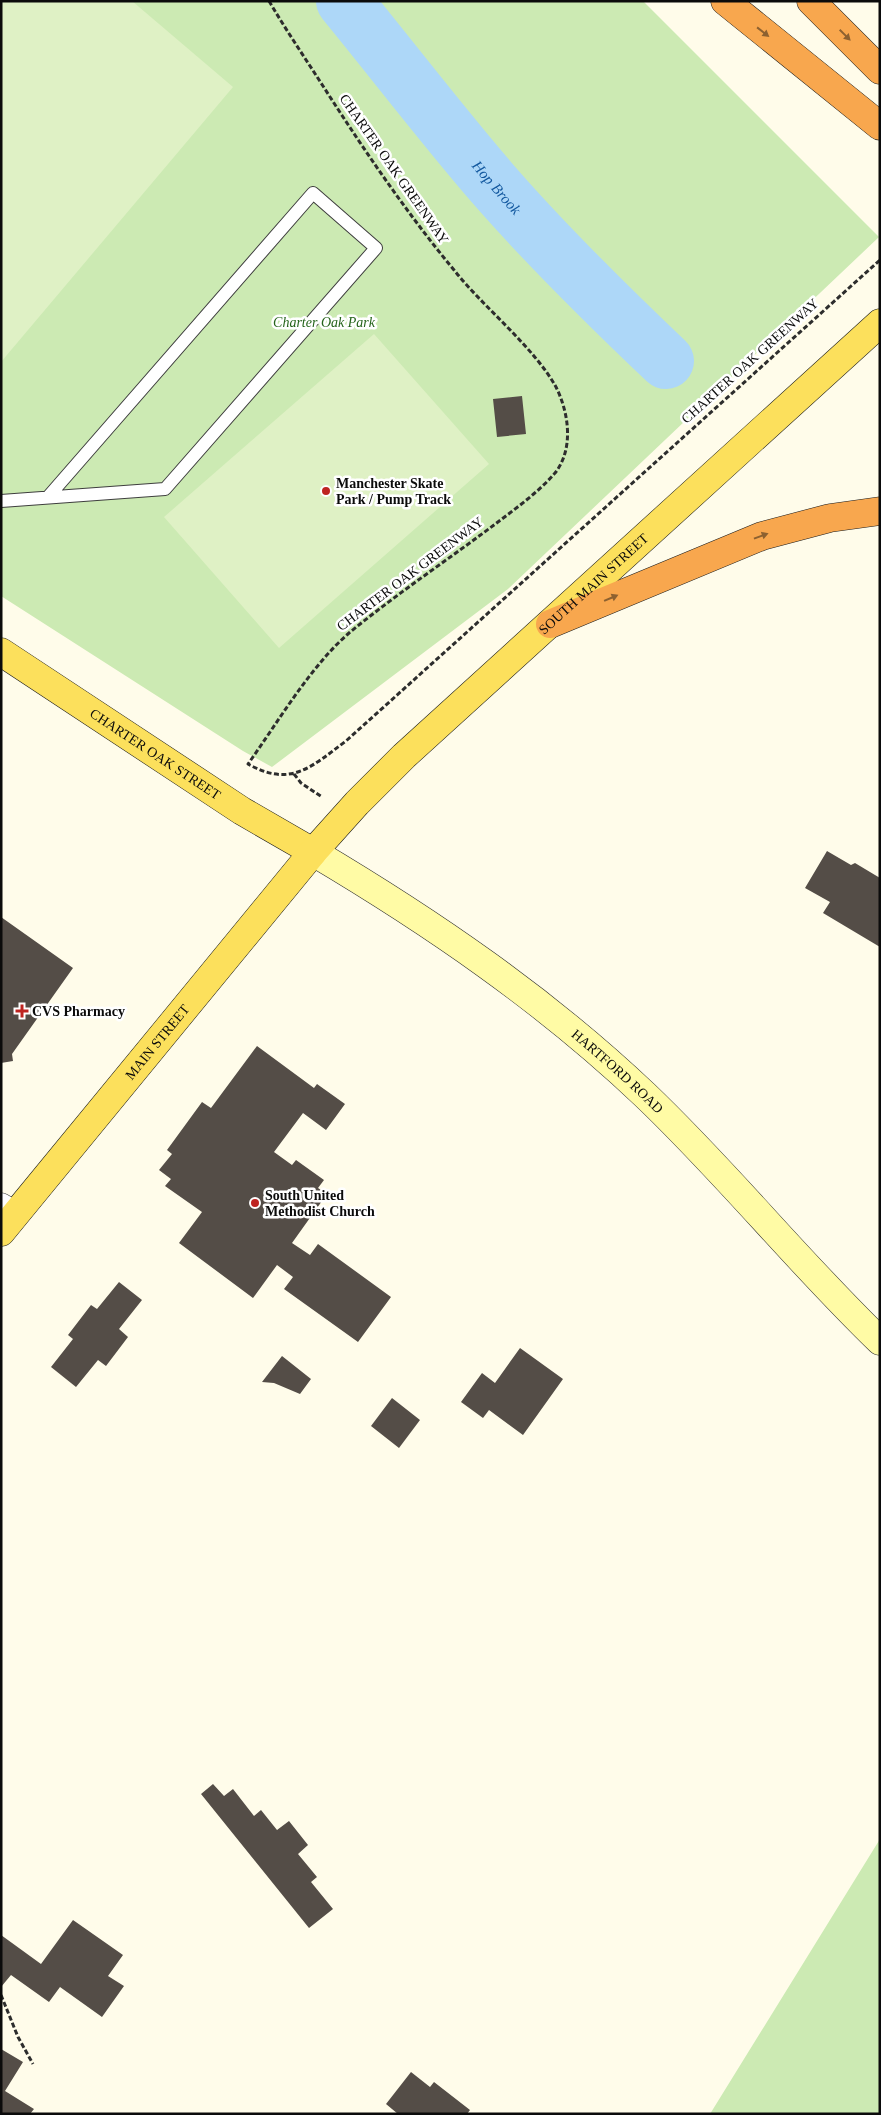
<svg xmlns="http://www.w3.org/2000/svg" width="881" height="2115" viewBox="0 0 881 2115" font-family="'Times New Roman',serif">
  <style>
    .green { fill: #cceab3 }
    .pitch { fill: #dff1c5 }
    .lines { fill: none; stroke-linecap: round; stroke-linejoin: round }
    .river { stroke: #add7f8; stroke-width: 56 }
    .building { fill: #544d47 }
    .lane-casing { stroke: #3e3e3e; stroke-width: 14 }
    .street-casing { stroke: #3e3e3e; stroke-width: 25 }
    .secondary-casing { stroke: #2d2d2d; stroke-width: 29 }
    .primary-casing { stroke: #1c1c1c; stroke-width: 29 }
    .highway-casing { stroke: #1c1c1c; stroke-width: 29 }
    .path { stroke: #2d2d2d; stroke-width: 3; stroke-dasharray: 5 2.5; stroke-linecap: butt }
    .lane { stroke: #fff; stroke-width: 12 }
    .street { stroke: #fff; stroke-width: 24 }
    .secondary { stroke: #fffba5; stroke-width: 28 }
    .primary { stroke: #fce05c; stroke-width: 28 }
    .highway { stroke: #f8a74e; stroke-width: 28 }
    .oneway { fill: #8d6130 }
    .poi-dot { fill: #be2421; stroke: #fff; stroke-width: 2 }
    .labels { text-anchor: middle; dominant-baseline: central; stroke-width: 5; stroke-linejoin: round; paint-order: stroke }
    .street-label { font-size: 14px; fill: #0b0b0b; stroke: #fff }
    .park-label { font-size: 14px; font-style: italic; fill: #25641b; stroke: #fff }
    .poi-label { font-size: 14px; font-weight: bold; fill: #0b0b0b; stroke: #fff; text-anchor: start }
    .water-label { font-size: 15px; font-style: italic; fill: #12589f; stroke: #fff }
  </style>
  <rect width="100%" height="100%" fill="#fffcea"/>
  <!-- green -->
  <path class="green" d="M1 1H643L879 237 508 589 272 767 243 751 1 596Z
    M880 1839V2114H710Z"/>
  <!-- pitch -->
  <path class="pitch" d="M1 1H132L233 87 1 362Z
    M374 334 489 464 279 648 164 517Z"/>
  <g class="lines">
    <!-- river -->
    <path class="river" id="s1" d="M344 1C394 62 442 125 493 184 547 246 606 304 666 361"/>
  </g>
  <!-- building -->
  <path class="building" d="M522 396 526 434 497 437 493 399Z
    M827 851 851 865 855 863 880 878V947L823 913 830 902 805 888Z
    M1 917 73 968 12 1054 13 1061 1 1063Z
    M257 1046 314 1088 317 1084 345 1104 326 1130 303 1113 274 1152 292 1165 296 1160 324 1180 318 1188 327 1194 292 1243 310 1255 318 1244 391 1297 358 1342 284 1289 293 1277 277 1265 253 1298 179 1243 202 1212 165 1186 171 1179 159 1170 172 1154 167 1150 202 1102 211 1108Z
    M119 1282 142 1300 119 1329 128 1337 106 1366 98 1360 76 1387 51 1367 73 1339 68 1335 91 1305 97 1309Z
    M520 1348 563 1379 523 1435 489 1410 483 1418 461 1402 482 1373 495 1383Z
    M282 1356 311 1379 300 1394 274 1383 262 1382Z
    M392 1398 420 1420 399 1448 371 1426Z
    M213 1784 224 1796 233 1789 254 1816 261 1810 277 1830 289 1821 308 1845 298 1854 317 1877 311 1882 333 1909 309 1928 201 1794Z
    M73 1920 123 1955 108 1976 124 1986 102 2017 60 1987 49 2002 11 1975 1 1987V1935L41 1964Z
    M1 2049 23 2062 5 2091 34 2109 30 2114H1Z
    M411 2072 430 2087 434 2082 470 2110 467 2114H398L386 2104Z"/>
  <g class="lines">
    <defs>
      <path id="lane" d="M1 501 165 489 376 248 313 193 48 497"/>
      <path id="street" d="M1 1205 16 1214"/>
      <g id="secondary">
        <path id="s2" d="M313 852C431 922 545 1000 645 1095 727 1173 798 1262 880 1341"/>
      </g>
      <g id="primary">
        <path id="s3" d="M1 652 242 811 313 852"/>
        <path id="s4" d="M1 1232 313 852 357 803 404 756 880 323"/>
      </g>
      <path id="highway" d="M725 1 880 126
        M811 1 880 70
        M550 624 762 536 830 518 880 511"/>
    </defs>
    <!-- lane casing -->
    <use href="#lane" class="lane-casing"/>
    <!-- street casing -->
    <use href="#street" class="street-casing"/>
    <!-- secondary casing -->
    <use href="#secondary" class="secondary-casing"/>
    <!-- primary casing -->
    <use href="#primary" class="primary-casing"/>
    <!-- highway casing -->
    <use href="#highway" class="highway-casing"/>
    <!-- path -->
    <path class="path" d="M269 1C286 30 305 58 323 86 364 150 406 212 454 270 484 308 533 346 556 387 569 413 574 449 555 473 537 494 512 511 490 528 443 563 394 596 349 633 310 667 278 722 248 764 291 788 311 767 346 741L880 260
      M294 774 301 783 322 797
      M1 1995 18 2037 33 2064"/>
    <!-- lane -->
    <use href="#lane" class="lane"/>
    <!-- street -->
    <use href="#street" class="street"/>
    <!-- secondary -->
    <use href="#secondary" class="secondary"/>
    <!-- primary -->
    <use href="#primary" class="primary"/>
    <!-- highway -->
    <use href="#highway" class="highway"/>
  </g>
  <!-- one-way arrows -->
  <defs><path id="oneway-solid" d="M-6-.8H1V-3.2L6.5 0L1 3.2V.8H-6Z" transform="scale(1.25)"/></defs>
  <g class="oneway">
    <use href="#oneway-solid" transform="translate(763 32) rotate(38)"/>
    <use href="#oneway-solid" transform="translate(845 35) rotate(45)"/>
    <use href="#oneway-solid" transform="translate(761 536) rotate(-20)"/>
    <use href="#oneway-solid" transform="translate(611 598) rotate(-23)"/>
  </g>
  <!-- markers -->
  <g class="poi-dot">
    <circle cx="326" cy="491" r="5"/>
    <path d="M19.5 1003.5h5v5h5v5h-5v5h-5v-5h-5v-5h5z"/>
    <circle cx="255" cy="1203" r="5"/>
  </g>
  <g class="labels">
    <!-- street labels -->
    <g class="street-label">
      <text transform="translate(394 169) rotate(55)">CHARTER OAK GREENWAY</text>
      <text transform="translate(750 361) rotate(-42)">CHARTER OAK GREENWAY</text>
      <text transform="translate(410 574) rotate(-37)">CHARTER OAK GREENWAY</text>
      <text stroke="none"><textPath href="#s4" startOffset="880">SOUTH MAIN STREET</textPath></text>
      <text stroke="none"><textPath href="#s3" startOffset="185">CHARTER OAK STREET</textPath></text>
      <text stroke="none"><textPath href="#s4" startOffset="246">MAIN STREET</textPath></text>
      <text stroke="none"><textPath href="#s2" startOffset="376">HARTFORD ROAD</textPath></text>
    </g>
    <!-- park labels -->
    <g class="park-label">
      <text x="324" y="322">Charter Oak Park</text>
    </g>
    <!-- poi labels -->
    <g class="poi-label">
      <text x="336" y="483">Manchester Skate<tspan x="336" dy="16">Park / Pump Track</tspan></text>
      <text x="32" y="1011">CVS Pharmacy</text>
      <text x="265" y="1195">South United<tspan x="265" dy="16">Methodist Church</tspan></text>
    </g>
    <!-- water labels -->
    <g class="water-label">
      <text stroke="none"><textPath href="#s1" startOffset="241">Hop Brook</textPath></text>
    </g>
  </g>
  <!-- border -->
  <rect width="881" height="2115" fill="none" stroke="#0b0b0b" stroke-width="5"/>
</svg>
